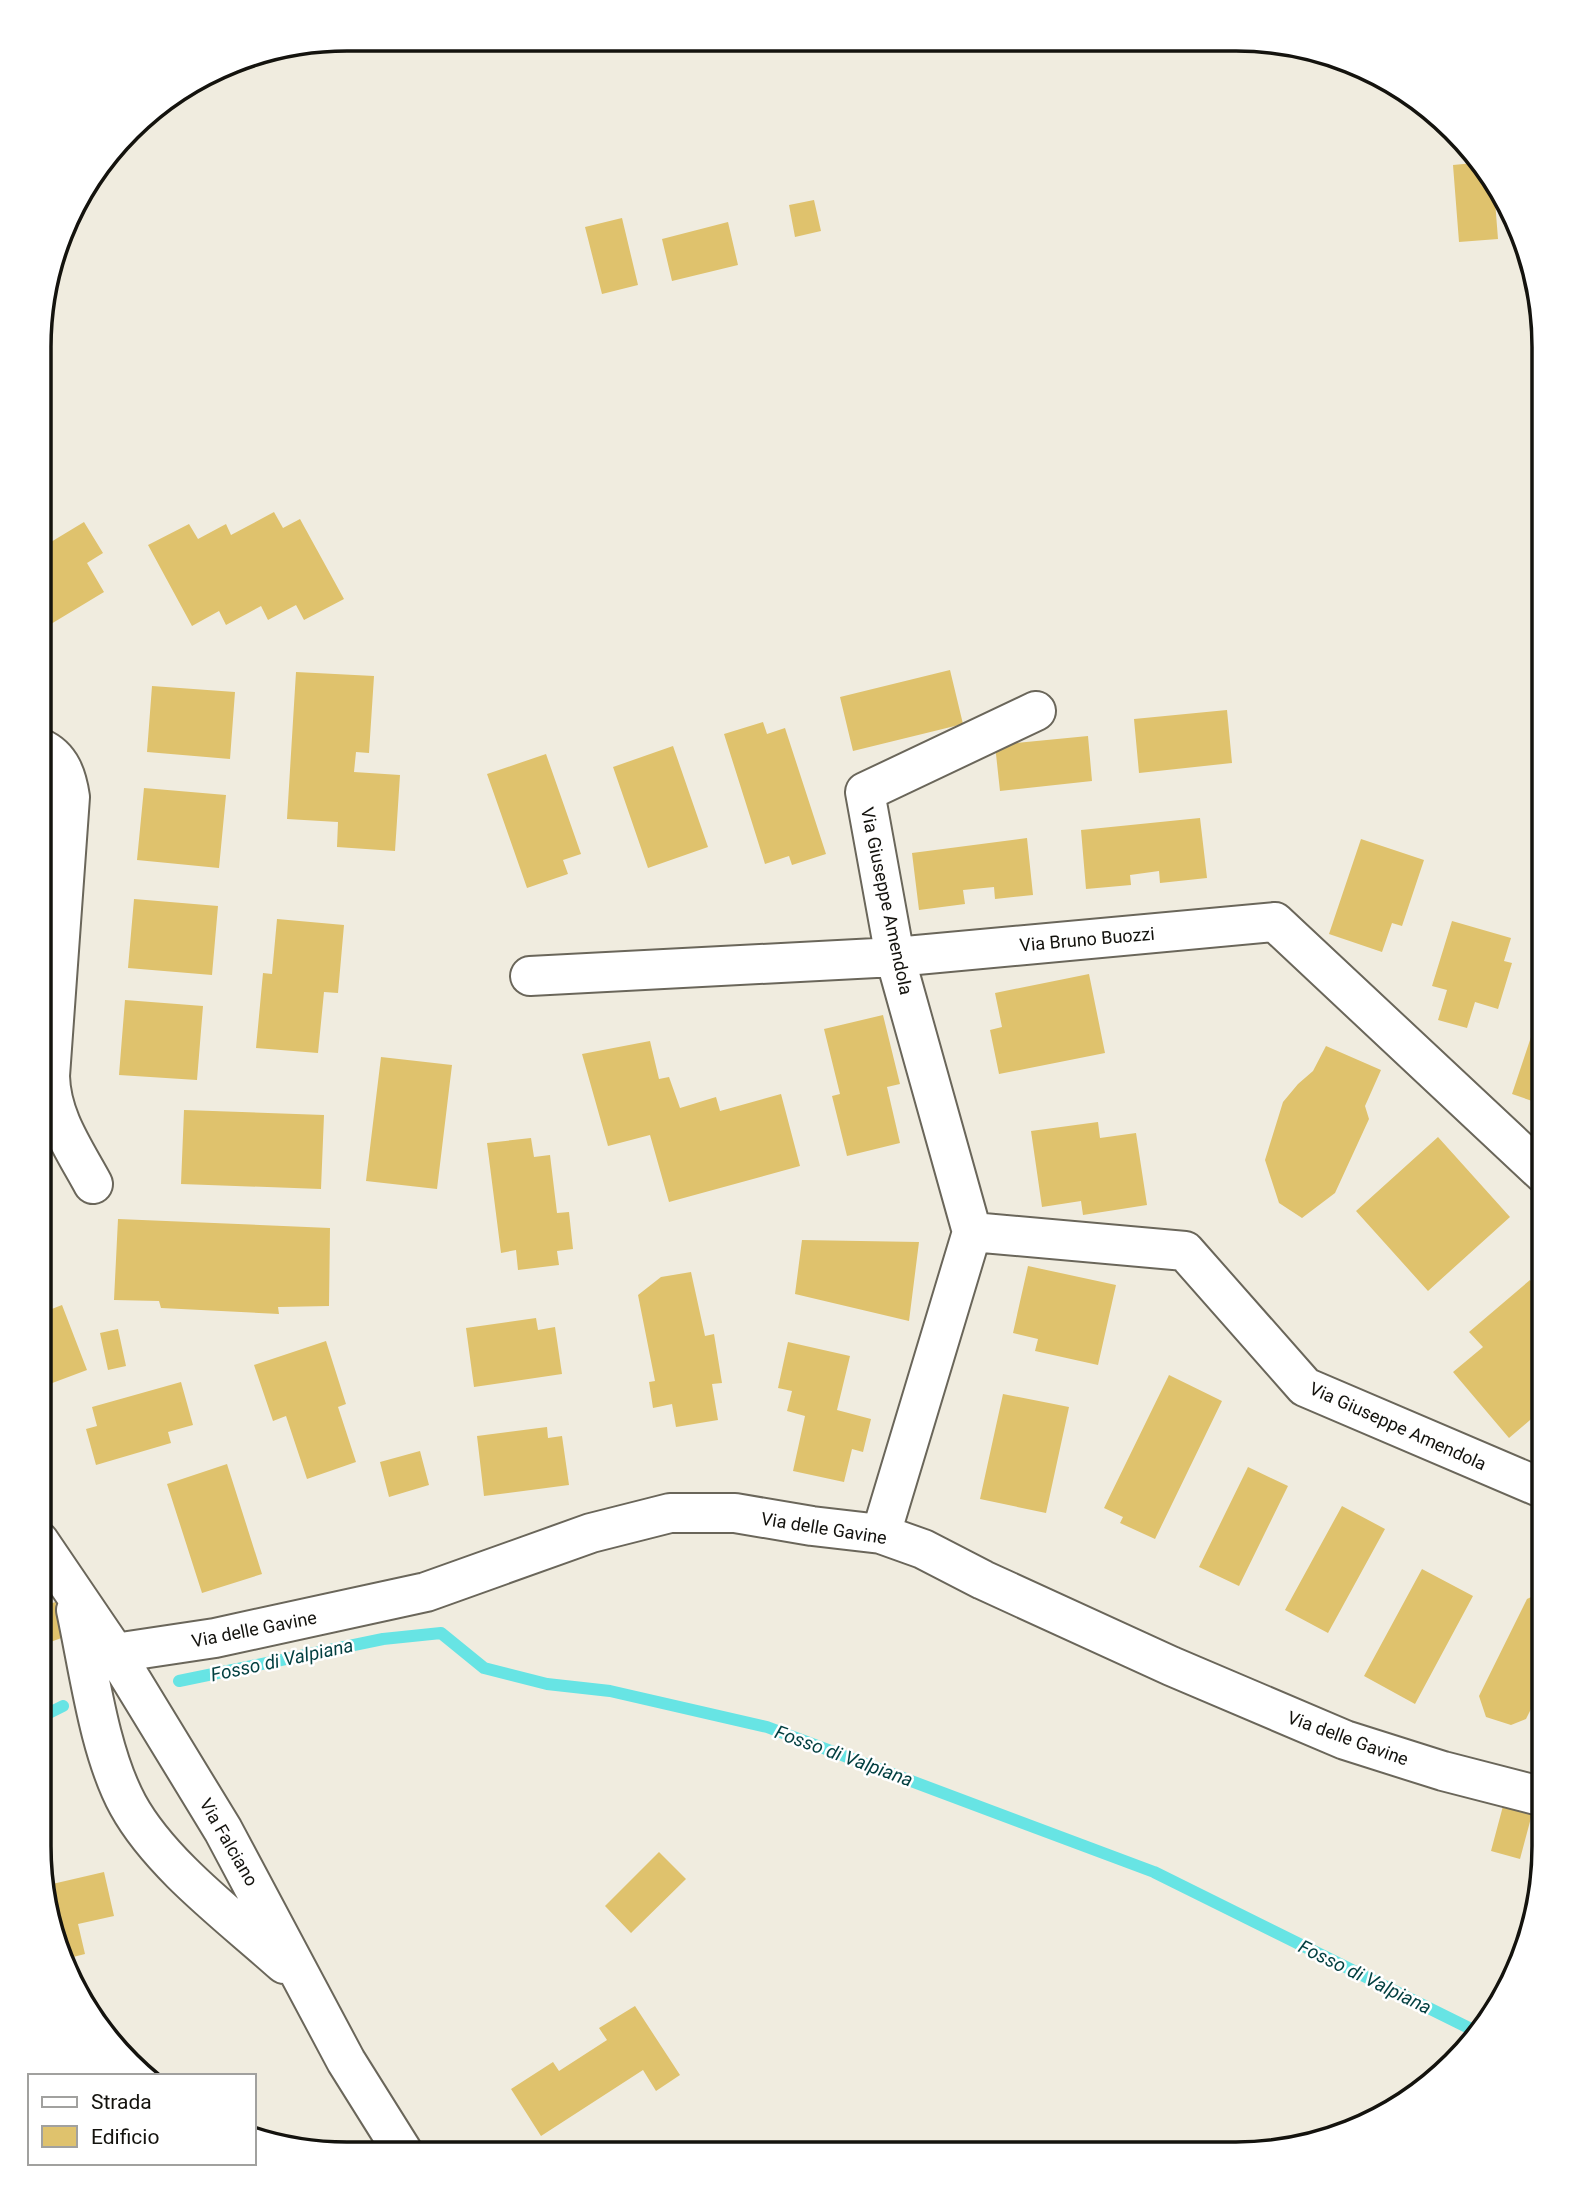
<svg xmlns="http://www.w3.org/2000/svg" width="1583" height="2193" viewBox="0 0 1583 2193" font-family="Roboto,sans-serif">
  <style>
    .lines { fill: none; stroke-linecap: round; stroke-linejoin: round }
    .stream { stroke: #67e4e4; stroke-width: 12 }
    .building { fill: #dfc26d }
    .street-casing { stroke: #6a665a; stroke-width: 42 }
    .street { stroke: #fff; stroke-width: 38 }
    .labels { text-anchor: middle; dominant-baseline: central; stroke-width: 5; stroke-linejoin: round; paint-order: stroke }
    .street-label { font-size: 18px; fill: #14130e; stroke: #fff }
    .water-label { font-size: 19px; font-style: italic; fill: #023f40; stroke: #fff }
    .rim { fill: none; stroke: #14130e; stroke-width: 3.5 }
  </style>
  <rect width="100%" height="100%" fill="#f0ecdf"/>
  <g class="lines">
    <!-- stream -->
    <path class="stream" d="M179 1681 383 1639 441 1633 484 1668 547 1684 610 1691 767 1727 1154 1872 1479 2033
      M39 1718 63 1706"/>
  </g>
  <!-- building -->
  <path class="building" d="M1474 163 1494 188 1498 239 1459 242 1453 165Z
    M814 200 821 231 795 237 789 205Z
    M622 218 638 285 602 294 585 227Z
    M728 222 738 265 672 281 662 239Z
    M274 512 283 528 300 519 344 599 304 620 296 605 268 620 261 606 226 625 219 611 192 626 148 545 189 524 198 539 226 524 231 535Z
    M84 522 103 553 87 563 104 592 41 630V548Z
    M950 670 963 724 853 751 840 697Z
    M296 672 374 676 369 753 356 752 354 772 400 775 395 851 337 847 338 822 287 819Z
    M152 686 235 692 230 759 147 752Z
    M1227 710 1232 763 1139 773 1134 719Z
    M763 722 767 734 785 728 826 854 792 865 789 856 765 864 724 734Z
    M1088 736 1092 781 1000 791 995 745Z
    M673 746 708 847 648 868 613 767Z
    M546 754 581 854 563 860 568 874 527 888 487 774Z
    M144 788 226 795 219 868 137 860Z
    M1200 818 1207 878 1160 883 1159 871 1130 875 1131 885 1086 889 1081 830Z
    M1027 838 1033 895 995 899 994 887 963 890 965 904 919 910 912 853Z
    M1361 839 1424 860 1402 926 1392 923 1382 952 1329 934Z
    M134 899 218 906 212 975 128 968Z
    M277 919 344 925 338 993 324 992 318 1053 256 1048 263 973 272 974Z
    M1452 921 1511 938 1504 961 1512 963 1498 1009 1475 1002 1467 1028 1438 1020 1447 990 1432 986Z
    M1089 974 1105 1053 999 1074 990 1030 1002 1027 995 993Z
    M1544 998V1105L1512 1094Z
    M125 1000 203 1006 197 1080 119 1075Z
    M883 1015 900 1084 887 1087 900 1143 847 1156 832 1096 840 1094 824 1029Z
    M650 1041 659 1079 669 1077 680 1108 716 1097 720 1111 781 1094 800 1166 669 1202 650 1135 608 1146 582 1054Z
    M1326 1046 1381 1070 1365 1106 1369 1119 1335 1193 1302 1218 1279 1203 1265 1160 1283 1102 1298 1084 1313 1071Z
    M381 1057 452 1065 437 1189 366 1181Z
    M184 1110 324 1115 321 1189 181 1184Z
    M1098 1122 1100 1138 1136 1133 1147 1205 1083 1215 1081 1201 1042 1207 1031 1131Z
    M1438 1137 1510 1217 1428 1291 1356 1211Z
    M531 1138 534 1157 550 1155 557 1213 569 1212 573 1249 557 1251 559 1265 518 1270 516 1250 501 1253 487 1143Z
    M118 1219 330 1228 329 1306 278 1307 279 1314 161 1308 159 1301 114 1300Z
    M802 1240 919 1242 909 1321 795 1294Z
    M1028 1266 1116 1285 1098 1365 1035 1351 1038 1339 1013 1333Z
    M691 1272 705 1336 714 1334 722 1383 712 1384 718 1420 676 1427 672 1404 653 1408 649 1382 655 1381 638 1295 661 1277Z
    M1530 1280 1544 1297V1408L1509 1438 1453 1372 1483 1347 1469 1332Z
    M62 1305 87 1370 39 1388V1314Z
    M536 1318 538 1330 555 1327 562 1374 474 1387 466 1328Z
    M118 1329 126 1366 108 1370 100 1333Z
    M326 1341 346 1404 338 1407 356 1462 307 1479 286 1416 273 1421 254 1365Z
    M788 1342 850 1356 837 1410 871 1419 863 1452 852 1449 844 1482 793 1471 805 1416 787 1411 792 1391 778 1388Z
    M1169 1375 1222 1401 1155 1539 1120 1523 1123 1517 1104 1508Z
    M181 1382 193 1425 168 1432 171 1443 96 1465 86 1429 97 1426 92 1407Z
    M1003 1394 1069 1407 1046 1513 980 1499Z
    M547 1427 548 1438 562 1436 569 1485 484 1496 477 1436Z
    M420 1451 429 1485 389 1497 380 1462Z
    M227 1464 262 1574 202 1593 167 1484Z
    M1248 1467 1288 1486 1239 1586 1199 1567Z
    M1342 1506 1385 1529 1328 1633 1285 1610Z
    M1422 1569 1473 1596 1415 1704 1364 1676Z
    M1544 1591V1683L1526 1719 1511 1725 1486 1717 1479 1696 1527 1599Z
    M58 1601 70 1635 39 1646V1608Z
    M1503 1806 1532 1814 1520 1859 1491 1851Z
    M659 1852 686 1879 631 1933 605 1906Z
    M104 1872 114 1916 78 1924 85 1954 65 1959 48 1885Z
    M635 2006 680 2075 656 2091 643 2070 541 2136 511 2089 553 2062 559 2071 607 2040 599 2028Z"/>
  <g class="lines">
    <defs>
      <path id="street" d="M40 748C61 757 67 777 70 797L50 1076C51 1117 74 1149 93 1184
        M530 976 895 957 1275 922 1544 1174
        M972 1232 1185 1251 1305 1387 1544 1489
        M881 1534 972 1232 895 957 865 792 1036 711
        M39 1541 115 1653 223 1830 346 2061 403 2152
        M76 1610C89 1670 99 1752 128 1805 161 1865 233 1918 284 1964
        M115 1653 215 1638 426 1592 591 1533 670 1513H735L812 1526 881 1534 923 1549 983 1580 1171 1666 1345 1740 1443 1771 1544 1797"/>
    </defs>
    <!-- street casing -->
    <use href="#street" class="street-casing"/>
    <!-- street -->
    <use href="#street" class="street"/>
  </g>
  <g class="labels">
    <!-- street labels -->
    <g class="street-label">
      <text transform="translate(887 901) rotate(78)">Via Giuseppe Amendola</text>
      <text transform="translate(1087 939) rotate(-5)">Via Bruno Buozzi</text>
      <text transform="translate(1398 1426) rotate(24)">Via Giuseppe Amendola</text>
      <text transform="translate(824 1528) rotate(9)">Via delle Gavine</text>
      <text transform="translate(254 1629) rotate(-11)">Via delle Gavine</text>
      <text transform="translate(1348 1738) rotate(20)">Via delle Gavine</text>
      <text transform="translate(229 1842) rotate(60)">Via Falciano</text>
    </g>
    <!-- water labels -->
    <g class="water-label">
      <text transform="translate(282 1660) rotate(-12)">Fosso di Valpiana</text>
      <text transform="translate(844 1756) rotate(20)">Fosso di Valpiana</text>
      <text transform="translate(1365 1977) rotate(26)">Fosso di Valpiana</text>
    </g>
  </g>
  <!-- crop -->
  <path d="M0 0H1583V2193H0ZM347 51H1236A296 296 0 0 1 1532 347V1846A296 296 0 0 1 1236 2142H347A296 296 0 0 1 51 1846V347A296 296 0 0 1 347 51Z" fill="#fff" fill-rule="evenodd"/>
  <path class="rim" d="M347 51H1236A296 296 0 0 1 1532 347V1846A296 296 0 0 1 1236 2142H347A296 296 0 0 1 51 1846V347A296 296 0 0 1 347 51Z"/>
  <!-- legend -->
  <rect x="28" y="2074" width="228" height="91" fill="#ffffff" stroke="#a1a19f" stroke-width="2"/>
  <rect x="42" y="2097" width="35" height="10" fill="#ffffff" stroke="#a1a19f" stroke-width="2"/>
  <text x="91" y="2109" font-size="21" fill="#14130e">Strada</text>
  <rect x="42" y="2126" width="35" height="21" fill="#dfc26d" stroke="#a1a19f" stroke-width="2"/>
  <text x="91" y="2144" font-size="21" fill="#14130e">Edificio</text>
</svg>
